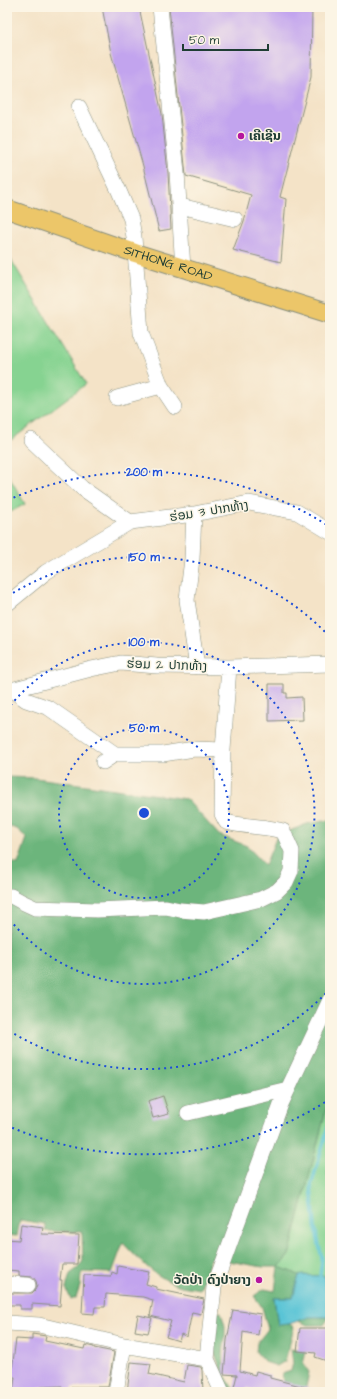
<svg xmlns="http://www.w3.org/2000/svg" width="337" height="1399" viewBox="0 0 337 1399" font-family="'Architects Daughter','Noto Sans Lao',sans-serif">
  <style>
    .green { fill: #86d391; stroke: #528862 }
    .forest { fill: #6cb57b; stroke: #467958 }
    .water { fill: #5ac4d6; stroke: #3c8085 }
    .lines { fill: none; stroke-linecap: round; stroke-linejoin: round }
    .stream { stroke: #5ac4d6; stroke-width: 3.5 }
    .building { fill: #c2a4ee }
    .minor-casing { stroke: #8a907e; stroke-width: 16 }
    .major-casing { stroke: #8a907e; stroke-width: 20 }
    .minor { stroke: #fff; stroke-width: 15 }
    .major { stroke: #ecc669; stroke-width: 18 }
    .ring { fill: none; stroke: #1d4ed8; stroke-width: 2; stroke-dasharray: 2 4 }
    .poi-dot { fill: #b5179e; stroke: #fcf5e5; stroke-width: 1.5 }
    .labels { text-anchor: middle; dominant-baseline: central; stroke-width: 3; stroke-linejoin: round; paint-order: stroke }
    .poi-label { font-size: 13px; font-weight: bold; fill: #1f3d34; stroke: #fcf5e5; text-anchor: start }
    .street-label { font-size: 13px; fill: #1f3d34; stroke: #fcf5e5 }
    .centre { fill: #1d4ed8; stroke: #fcf5e5; stroke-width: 2 }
    .ring-label { font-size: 12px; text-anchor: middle; font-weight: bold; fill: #1d4ed8; stroke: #fcf5e5; stroke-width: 3; stroke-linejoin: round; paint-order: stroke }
  </style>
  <rect width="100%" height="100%" fill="#fcf5e5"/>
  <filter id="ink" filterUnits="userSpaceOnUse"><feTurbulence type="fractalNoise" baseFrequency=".025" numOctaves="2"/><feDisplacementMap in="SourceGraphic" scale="8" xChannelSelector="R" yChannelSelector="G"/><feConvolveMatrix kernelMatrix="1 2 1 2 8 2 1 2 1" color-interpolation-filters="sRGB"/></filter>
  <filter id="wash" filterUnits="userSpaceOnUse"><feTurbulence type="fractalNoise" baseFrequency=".012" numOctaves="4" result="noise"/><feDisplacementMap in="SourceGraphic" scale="16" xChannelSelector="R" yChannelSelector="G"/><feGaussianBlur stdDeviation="0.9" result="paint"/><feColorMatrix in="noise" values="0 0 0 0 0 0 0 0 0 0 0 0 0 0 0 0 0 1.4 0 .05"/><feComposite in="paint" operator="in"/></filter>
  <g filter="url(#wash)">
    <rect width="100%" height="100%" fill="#f4e3c7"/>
    <!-- green -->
    <path class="green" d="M7 253 86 384 7 443Z
      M7 473 25 504 7 514Z
      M330 1094V1169L327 1171 330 1190V1314L325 1276 299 1275 279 1267 289 1255Z"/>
    <!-- forest -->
    <path class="forest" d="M7 777 36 778 186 799 219 835 247 846 265 865 277 836 307 824 330 820V1094L289 1255 279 1267 299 1275 293 1298H274L278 1325 289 1324 294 1327 285 1361 277 1366 265 1362 256 1352 257 1343 268 1329 262 1307 254 1296 264 1289 275 1291 278 1267H263L211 1258 200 1289C194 1288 187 1287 181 1286 157 1279 140 1261 123 1243L112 1273 83 1272 81 1274 80 1286 76 1298 71 1300 66 1288 70 1274 78 1268 83 1261 82 1232 45 1231V1224L20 1220 17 1236 7 1235V861L18 864 27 838 17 829 7 826Z
      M221 1312 225 1326V1338L223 1353 224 1374 235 1392H231L226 1383 214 1351 217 1313Z
      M330 1316 324 1325H308L298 1321 309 1317H328Z
      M291 1349 306 1352 303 1364 309 1372 305 1392H292L294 1384 283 1381 282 1374 291 1371 293 1363Z"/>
    <!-- water -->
    <path class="water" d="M299 1275 325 1276 330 1316 328 1317H309L289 1324 278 1325 274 1298H293Z"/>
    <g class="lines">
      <!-- stream -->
      <path class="stream" d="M320 1276 322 1259 315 1226 311 1186 330 1121"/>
    </g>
    <g id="blocks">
      <!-- building -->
      <path class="building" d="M102 7H139L162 114 168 173 171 229 159 231 143 166 111 53Z
        M169 7H312L311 77 280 197 286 199 281 262 233 250 244 221 251 195 186 176Z
        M269 684H284V693H287V698L302 697 303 720 269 721Z
        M163 1096 169 1114 153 1118 148 1101Z
        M21 1224 43 1227 42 1234 79 1235 77 1264H62L60 1280H62L60 1306 32 1304V1309H20V1305H7V1293H32L35 1290 37 1286 36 1281 33 1277 19 1276V1271L7 1270V1239L19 1240Z
        M118 1266 149 1272 146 1284 156 1287V1289L204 1299 201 1314 192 1312 187 1337 181 1334 179 1341 166 1337 171 1321 150 1316 153 1300 143 1297 106 1294 105 1307H95L94 1314 82 1313 84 1275 111 1276 112 1272 117 1274Z
        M233 1310 261 1314 258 1335 243 1332 240 1371 255 1375 256 1371 270 1375V1378L312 1389V1392H263L247 1388 246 1391 234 1387 237 1375 224 1374 227 1340Z
        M138 1315 152 1318 148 1333 135 1331Z
        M300 1328H330V1362L315 1357 316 1353 297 1351Z
        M32 1334 46 1336 45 1341 84 1349 85 1345 94 1347V1348L114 1352 108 1387H72L71 1390H62V1386L40 1387V1392L13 1391 15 1377H11L16 1339 32 1340Z
        M131 1362 151 1364 149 1374 184 1382 187 1365 201 1367 202 1370 203 1392H127Z"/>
    </g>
  </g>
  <g filter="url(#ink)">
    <use href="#blocks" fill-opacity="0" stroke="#8a907e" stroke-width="1"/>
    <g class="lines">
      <defs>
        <path id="minor" d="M160 7 177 172 183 269
          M79 107 119 191 131 219 134 237 141 333 161 386 175 407
          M180 206 235 219
          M117 398 161 386
          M31 440 82 488 130 522 194 514 249 503 297 512 330 532
          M194 514 192 559 187 600 197 667
          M7 604 46 572 130 522
          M12 690 26 700 49 708 115 754H163L194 749 223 750
          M7 691 91 669 121 663 157 666 229 667 330 664
          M103 762 115 754
          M7 896H11L22 902 35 908 97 910 166 907 180 910 204 912 261 899 277 891 286 882 291 871 292 851 283 831C265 826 245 827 226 822L222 814 223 750 229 667
          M188 1113 288 1089
          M7 1284 28 1285
          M7 1323 39 1325 124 1345 207 1359
          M116 1392 124 1345
          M222 1392 207 1359 214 1287 281 1104 330 1000"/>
        <g id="major">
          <path id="s1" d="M7 209 135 253 330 314"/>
        </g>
      </defs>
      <!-- minor casing -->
      <use href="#minor" class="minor-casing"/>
      <!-- major casing -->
      <use href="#major" class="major-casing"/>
      <!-- minor -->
      <use href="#minor" class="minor"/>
      <!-- major -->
      <use href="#major" class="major"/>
    </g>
  </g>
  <!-- distance rings -->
  <g class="ring">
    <circle cx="144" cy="813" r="85"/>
    <path d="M7 710A171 171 0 1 1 7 916"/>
    <path d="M330 989A256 256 0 0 1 8 1030M8 596A256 256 0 0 1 330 637"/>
    <path d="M330 1099A341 341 0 0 1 8 1126M8 500A341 341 0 0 1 330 527"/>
  </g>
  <!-- markers -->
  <g class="poi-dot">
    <circle cx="241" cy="136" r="4"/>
    <circle cx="259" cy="1280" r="4"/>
  </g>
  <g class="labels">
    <!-- poi labels -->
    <g class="poi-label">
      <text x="249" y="136">ເຄີເຊີນ</text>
      <text x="251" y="1280" text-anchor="end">ວັດປ່າ ດົງປ່າຍາງ</text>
    </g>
    <!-- street labels -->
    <g class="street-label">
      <text stroke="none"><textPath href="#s1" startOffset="170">SITHONG ROAD</textPath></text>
      <text transform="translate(209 511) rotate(-9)">ຮ່ອມ 3 ປາກທ້າງ</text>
      <text transform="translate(167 665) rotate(2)">ຮ່ອມ 2 ປາກທ້າງ</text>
    </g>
  </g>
  <circle cx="144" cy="813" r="6" class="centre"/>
  <g class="ring-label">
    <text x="144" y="476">200 m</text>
    <text x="144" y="561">150 m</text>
    <text x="144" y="646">100 m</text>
    <text x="144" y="732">50 m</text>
  </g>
  <!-- margin -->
  <rect width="337" height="1399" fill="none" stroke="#fcf5e5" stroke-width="24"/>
  <!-- scale -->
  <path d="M183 44v6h85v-6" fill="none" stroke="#1f3d34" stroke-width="2"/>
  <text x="189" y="44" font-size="12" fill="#1f3d34" stroke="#fcf5e5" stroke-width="3" paint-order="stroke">50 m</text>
</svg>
